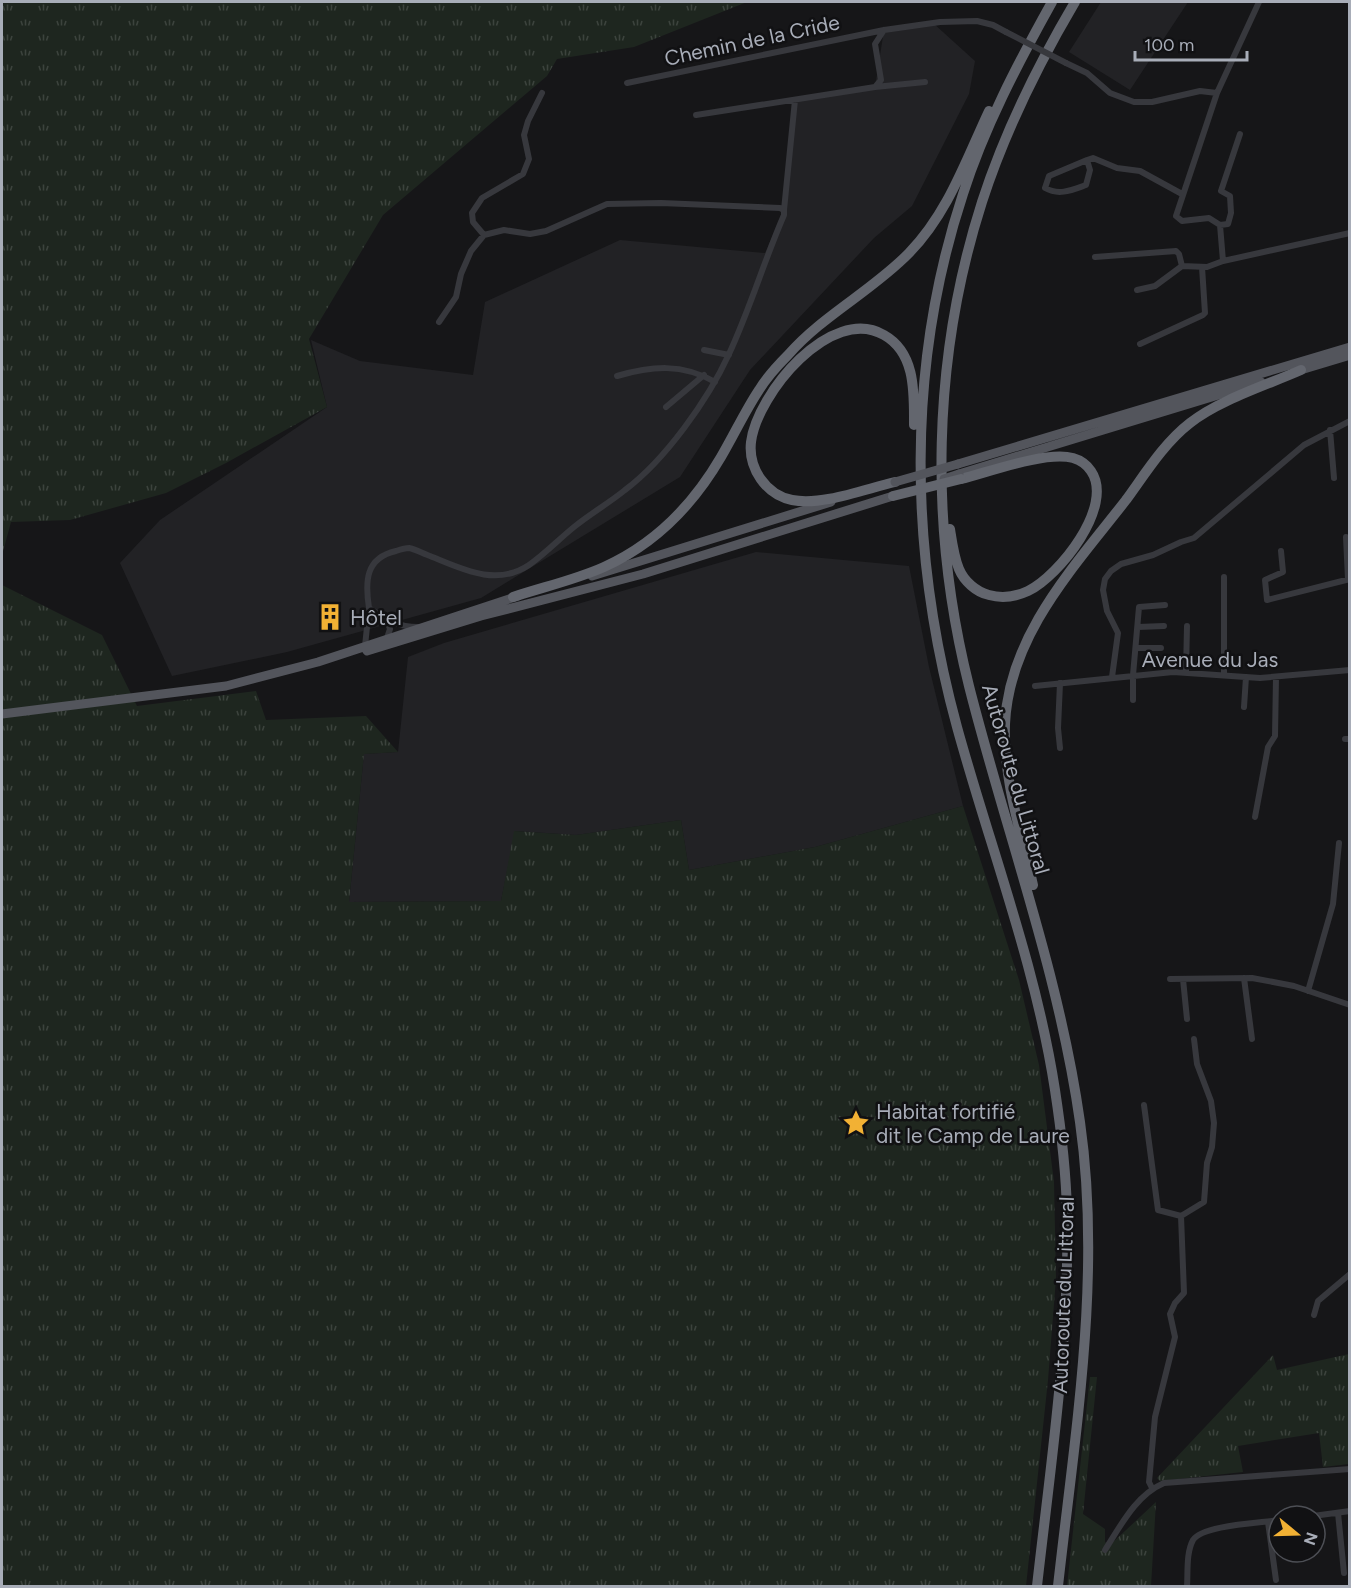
<svg xmlns="http://www.w3.org/2000/svg" width="1351" height="1588" viewBox="0 0 1351 1588" font-family="Figtree,sans-serif">
  <style>
    .built { fill: #222225 }
    .grass { fill: url(#grass-tufts) }
    .lines { fill: none; stroke-linecap: round; stroke-linejoin: round }
    .minor { stroke: #37383d; stroke-width: 6 }
    .primary { stroke: #53555c; stroke-width: 9 }
    .motorway { stroke: #63666e; stroke-width: 10 }
    .minor-bridge { stroke: #37383d; stroke-width: 6 }
    .primary-bridge { stroke: #53555c; stroke-width: 9 }
    .motorway-bridge { stroke: #63666e; stroke-width: 10 }
    .labels { text-anchor: middle; dominant-baseline: central; stroke-width: 5; stroke-linejoin: round; paint-order: stroke }
    .street-label { font-size: 21px; fill: #a8adb8; stroke: #111113 }
    .poi-label { font-size: 21px; fill: #a8adb8; stroke: #111113; text-anchor: start }
  </style>
  <defs>
    <pattern id="grass-tufts" width="24" height="20" patternUnits="userSpaceOnUse" patternTransform="scale(1.5)"><rect width="24" height="20" fill="#1e261f"/><path d="M3 7l-1-3M5 7V3M7 7l1-3M15 17l-1-3M17 17v-4M19 17l1-3" fill="none" stroke="#3c433d"/></pattern>
  </defs>
  <rect width="100%" height="100%" fill="#161618"/>
  <!-- built -->
  <path class="built" d="M1101 2H1188L1130 90 1069 52Z
    M933 23 975 61 969 94 912 206 874 238 750 370 680 477 481 598 287 652 172 676 120 563 160 520 327 407 311 340 360 361 473 375 485 302 620 240 765 253 781 217 795 100 875 87 884 30Z
    M756 552 909 566 929 667 963 806 815 847 689 870 681 820 576 835 515 831 501 901 349 902 364 754 398 752 408 657 444 643Z"/>
  <!-- grass -->
  <path class="grass" d="M2 2H747L634 47 557 59 547 76 383 215 309 339 327 407 226 463 166 493 70 520 11 522 2 555Z
    M2 585 102 635 137 706 256 691 266 720 366 716 398 752 364 754 349 902 501 901 514 831 576 835 681 820 689 870 815 847 963 806 1019 980 1039 1065 1054 1182 1056 1278 1048 1380 1026 1586H2Z
    M1349 1354V1464L1323 1467 1319 1433 1238 1446 1243 1472 1160 1481 1157 1478 1273 1355 1277 1370Z
    M1090 1377H1097L1083 1514 1105 1529V1542L1110 1545 1156 1502 1151 1586H1067Z"/>
  <g class="lines">
    <!-- minor -->
    <path class="minor" d="M1259 2 1217 93 1176 216 1182 221 1209 218 1220 225 1223 261 1350 233
      M1066 63 1087 73 1110 93 1134 102H1152L1200 91 1217 93
      M627 83 884 30 940 22 977 21 993 25 1006 32
      M875 87 925 82
      M696 115 875 87 881 80 875 44 884 30
      M1087 160 1090 170 1086 185C1072 190 1059 196 1045 188L1049 176 1087 160 1093 158 1117 168 1140 171 1182 194
      M784 210 795 100
      M1220 225 1228 224 1231 213 1230 196 1221 191 1240 134
      M484 235 473 222 472 213 482 198 523 174 529 159 524 135 528 121 542 93
      M1095 257 1176 251 1179 254 1182 266
      M1182 266 1207 267 1223 261
      M1137 290 1155 286 1182 266
      M1140 344 1203 315 1205 313 1202 267
      M704 350 729 355
      M617 376C652 366 682 363 715 382
      M666 407 704 375
      M1330 430 1334 478
      M1346 537 1348 579
      M1281 551 1283 572 1265 580 1267 600 1350 579
      M369 608C365 582 365 558 396 551 399 550 405 548 409 548 415 549 424 554 430 556 462 569 496 587 529 565 545 554 558 540 574 527 590 514 609 503 625 490 665 460 708 400 729 354 750 309 764 261 784 215V210L780 208 661 203 607 204 546 231 530 234 504 230 484 235 471 251 461 274 456 297 439 322
      M1138 627 1164 626
      M386 641 390 629 387 620
      M368 648 365 646 369 608C386 619 397 627 418 627
      M1136 648H1161
      M1186 672 1187 626
      M1224 675V577
      M1112 677 1118 633 1107 611 1103 590 1105 579 1111 571 1121 564 1153 555 1181 542 1194 538 1304 445 1350 421
      M1035 686 1173 672 1260 678 1350 670
      M1133 700V675L1139 607 1165 605
      M1244 707 1246 677
      M1345 739H1350
      M1060 748 1058 728 1060 683
      M1255 817 1268 747 1275 736 1276 677
      M1244 978 1252 1039
      M1170 979 1252 978 1294 986 1350 1005
      M1183 979 1187 1019
      M1308 991 1333 904 1339 843
      M1144 1105 1158 1210 1181 1216 1184 1293 1175 1303 1170 1314 1175 1337 1155 1417 1149 1482 1152 1488
      M1181 1216 1204 1202 1207 1163 1212 1147 1214 1123 1211 1101 1197 1064 1194 1039
      M1314 1315 1318 1301 1350 1274
      M1338 1513 1344 1573
      M1313 1516 1350 1511
      M1268 1522 1276 1580
      M1105 1550C1121 1525 1136 1495 1164 1483L1350 1469
      M1187 1586C1188 1572 1186 1553 1193 1540 1202 1525 1261 1523 1279 1520"/>
    <!-- primary -->
    <path class="primary" d="M1294 372 1350 355
      M958 464 1350 347
      M959 474 1261 382
      M592 576 831 502
      M367 651 481 616 643 574 893 496
      M2 714 226 686 318 662 518 596"/>
    <!-- motorway -->
    <path class="motorway" d="M895 482C865 489 822 506 792 500 766 495 748 468 751 442 757 394 831 304 884 335 916 353 914 393 914 425
      M950 529C952 542 954 557 959 569 964 581 976 592 989 595 1003 599 1015 597 1028 591 1059 576 1115 506 1091 471 1087 465 1080 460 1073 458 1045 451 989 472 961 479
      M513 597C543 587 575 580 604 567 655 544 693 505 721 457 734 435 745 411 759 390 767 377 777 366 788 355 823 315 872 291 909 253 948 213 966 160 989 111
      M1033 885C1021 832 1003 779 1005 724 1009 635 1074 567 1126 500 1145 474 1164 443 1190 423 1219 400 1267 385 1301 370
      M1037 1586C1051 1462 1070 1337 1067 1212 1066 1171 1061 1129 1055 1090 1036 966 990 847 957 727 909 552 906 367 963 194 984 128 1018 63 1052 2
      M1058 1586C1075 1433 1102 1276 1080 1122 1059 973 1006 832 969 686 929 527 932 358 982 202 1004 134 1039 63 1075 2"/>
    <!-- minor-bridge -->
    <path class="minor-bridge" d="M1006 32 1066 63"/>
    <!-- primary-bridge -->
    <path class="primary-bridge" d="M944 479 959 474
      M895 482 958 464"/>
    <!-- motorway-bridge -->
    <path class="motorway-bridge" d="M893 496 961 479"/>
  </g>
  <!-- icons -->
  <defs>
    <symbol id="building-bare" viewBox="-9 -9 18 18"><path d="M-4-6H4V6H1V3H-1V6H-4ZM-2.5-4.3h1.7v1.8h-1.7ZM.8-4.3h1.7v1.8H.8ZM-2.5-1h1.7V.8h-1.7ZM.8-1h1.7V.8H.8Z" fill="#f2b134" stroke="#111113" stroke-width="2.5" paint-order="stroke"/></symbol>
    <symbol id="sight-bare" viewBox="-9 -9 18 18"><path d="M0-6L1.8-2.2L6-1.7L2.9 1.2L3.7 5.4L0 3.3L-3.7 5.4L-2.9 1.2L-6-1.7L-1.8-2.2Z" fill="#f2b134" stroke="#111113" stroke-width="2.5" paint-order="stroke"/></symbol>
  </defs>
  <g fill-rule="evenodd">
    <use href="#building-bare" x="311" y="598" width="38" height="38"/>
    <use href="#sight-bare" x="837" y="1104" width="38" height="38"/>
  </g>
  <g class="labels">
    <!-- street labels -->
    <g class="street-label">
      <text transform="translate(752 40) rotate(-12)">Chemin de la Cride</text>
      <text x="1210" y="659">Avenue du Jas</text>
      <text transform="translate(1016 779) rotate(74)">Autoroute du Littoral</text>
      <text transform="translate(1063 1295) rotate(-88)">Autoroute du Littoral</text>
    </g>
    <!-- poi labels -->
    <g class="poi-label">
      <text x="350" y="617">Hôtel</text>
      <text x="876" y="1111">Habitat fortifié<tspan x="876" dy="24">dit le Camp de Laure</tspan></text>
    </g>
  </g>
  <!-- border -->
  <rect width="1351" height="1588" fill="none" stroke="#a8adb8" stroke-width="6"/>
  <!-- north arrow -->
  <g transform="translate(1297 1534) rotate(109)"><circle r="28" fill="#111113" stroke="#4d4f55" stroke-width="1.5"/>
  <path d="M0-4.5L10 22L0 15L-10 22Z" fill="#f2b134"/>
  <text y="-9" font-size="16" font-weight="bold" text-anchor="middle" fill="#a8adb8">N</text>
  </g>
  <!-- scale -->
  <path d="M1135 51v9h112v-9" fill="none" stroke="#a8adb8" stroke-width="3"/>
  <text x="1144" y="51" font-size="18" fill="#a8adb8" stroke="#111113" stroke-width="4.5" paint-order="stroke">100 m</text>
</svg>
